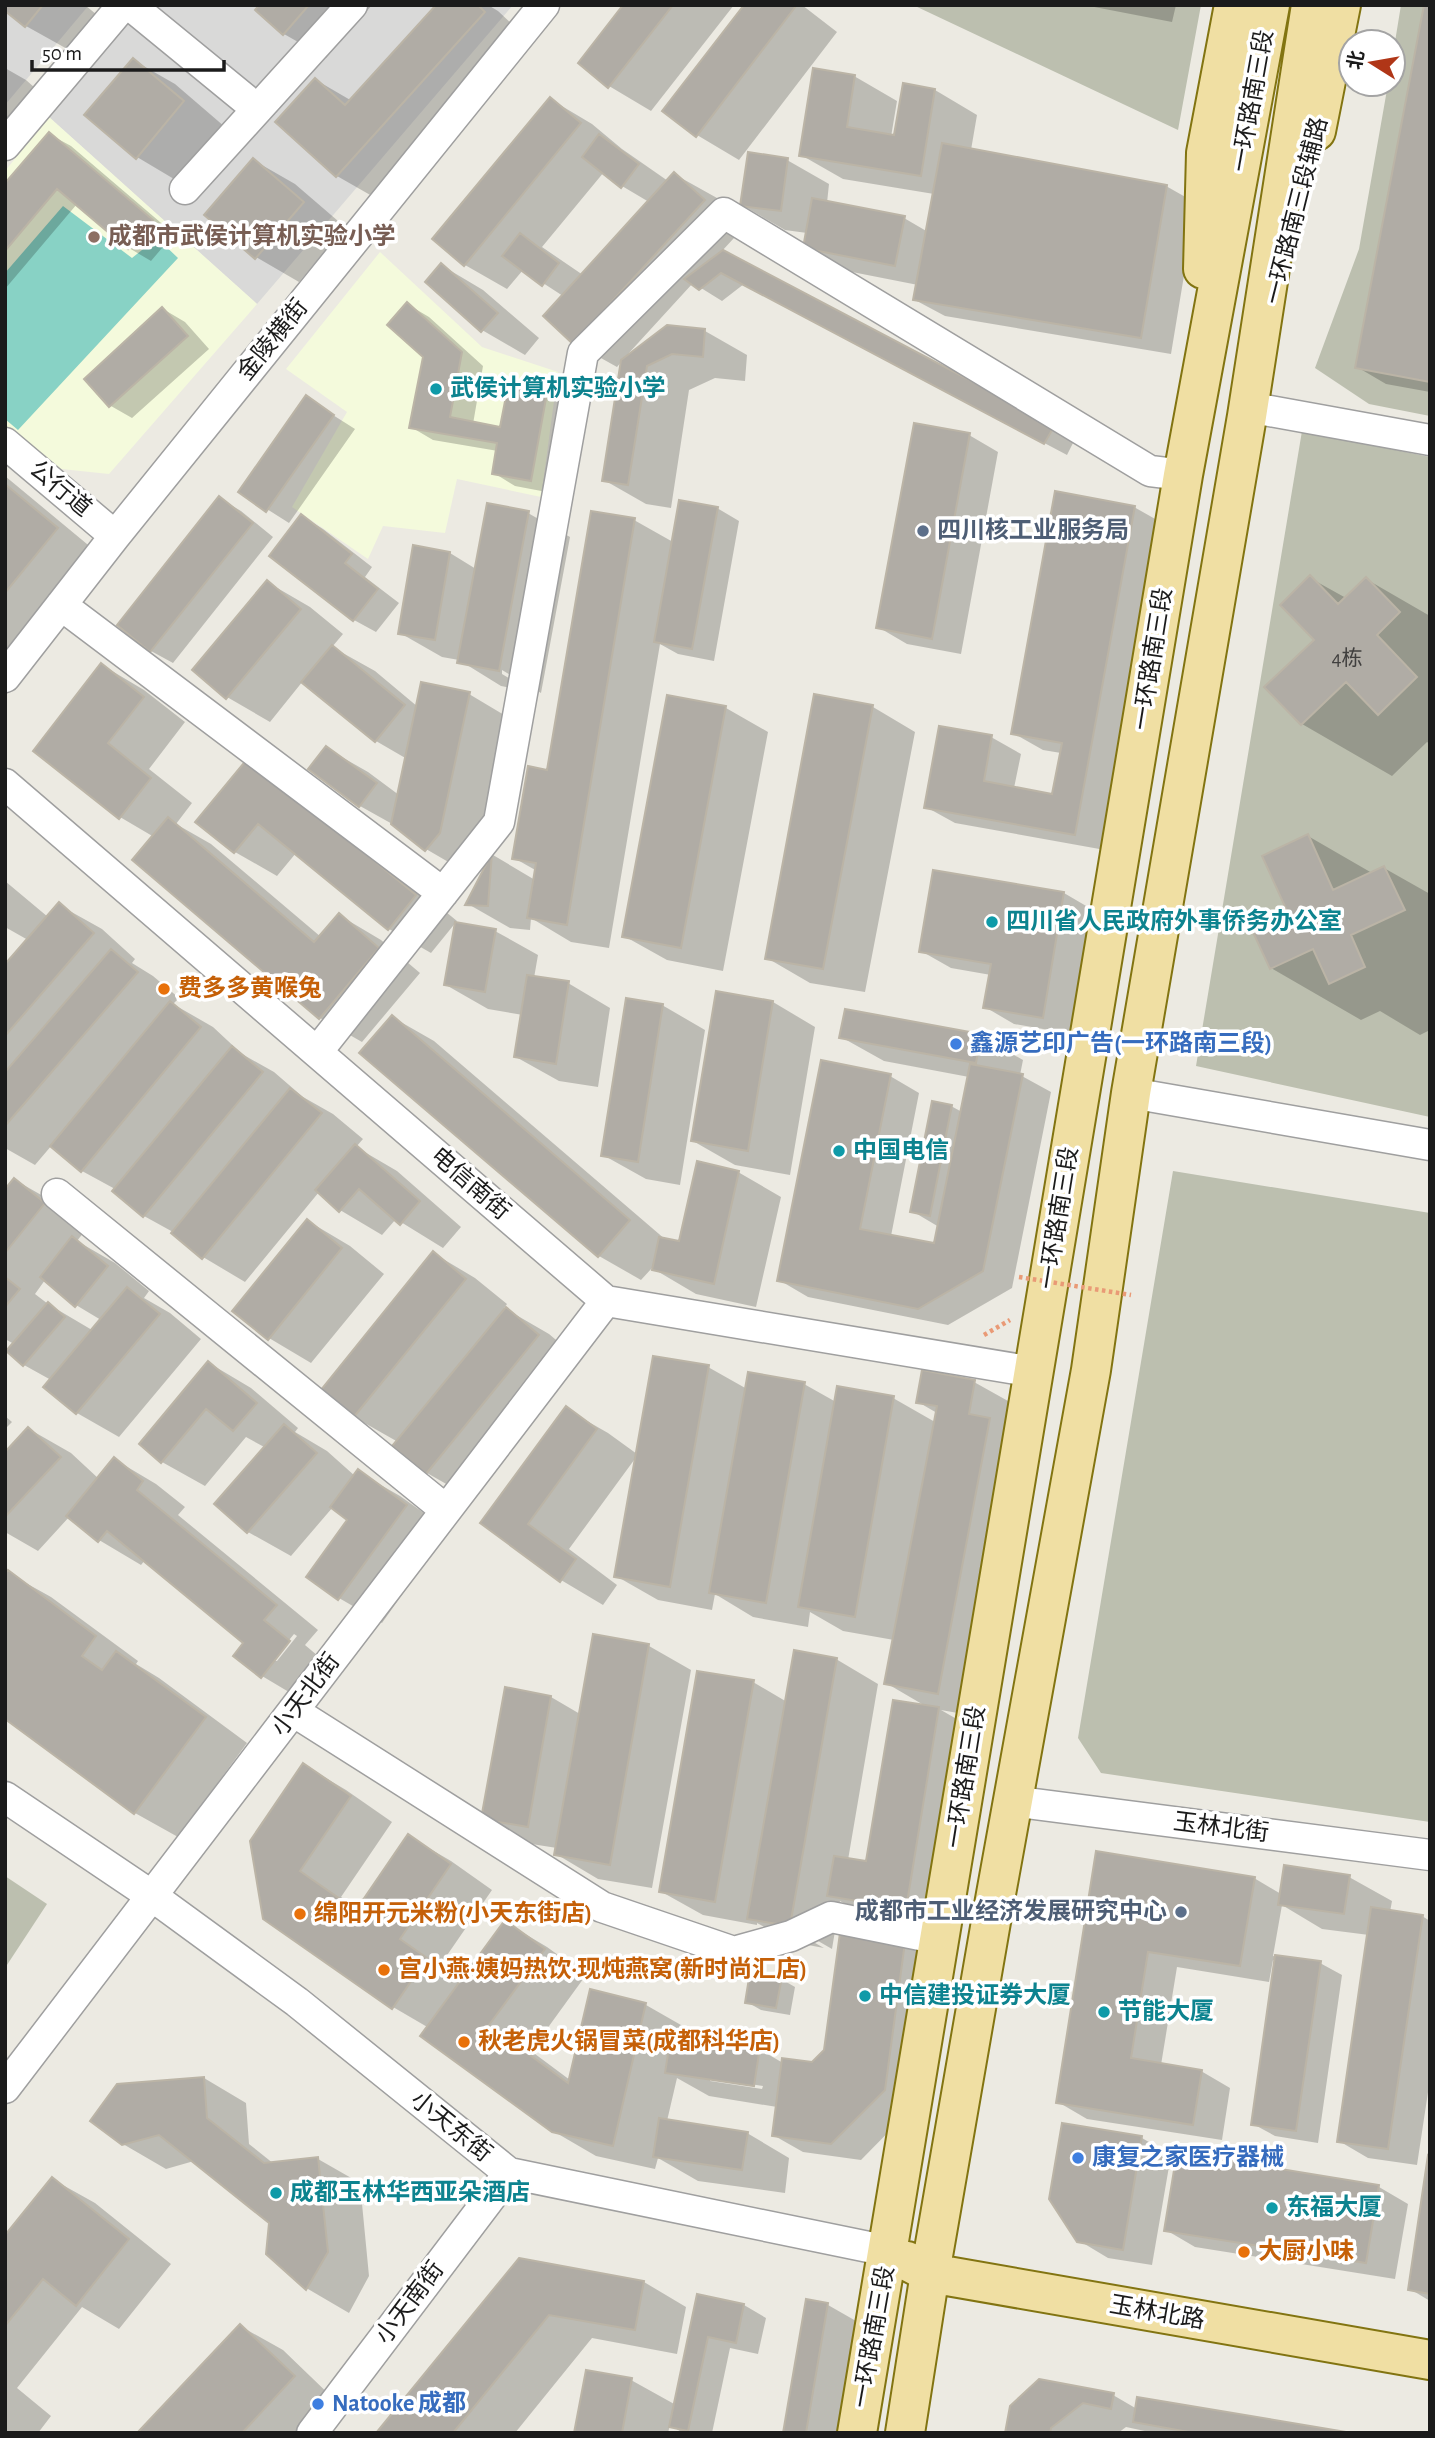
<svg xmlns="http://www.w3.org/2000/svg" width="1435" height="2438" viewBox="0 0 1435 2438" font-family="'Alegreya Sans','Noto Sans SC',sans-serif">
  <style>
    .residential { fill: #d9d9d8 }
    .education { fill: #f4fadc }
    .construction { fill: #bcbfaf }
    .pitch { fill: #88d2c5 }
    .shadow { fill: #0003; fill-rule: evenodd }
    .building { fill: #b0aca5; stroke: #bbb4a6; stroke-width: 2 }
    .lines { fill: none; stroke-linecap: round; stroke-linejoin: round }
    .minor-casing { stroke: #9f9f9f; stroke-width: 33 }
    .major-casing { stroke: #827411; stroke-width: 42 }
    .path { stroke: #e99a76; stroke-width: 4.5; stroke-dasharray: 3.5 3.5; stroke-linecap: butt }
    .minor { stroke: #fff; stroke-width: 30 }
    .major { stroke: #f0dfa3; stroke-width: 38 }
    .path-bridge { stroke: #e99a76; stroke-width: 4.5; stroke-dasharray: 3.5 3.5; stroke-linecap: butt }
    .education-dot { fill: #8d6e63; stroke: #fff; stroke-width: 2.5 }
    .culture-dot { fill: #0f9aa8; stroke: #fff; stroke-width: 2.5 }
    .service-dot { fill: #5c6f8a; stroke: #fff; stroke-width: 2.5 }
    .food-dot { fill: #e8710a; stroke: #fff; stroke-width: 2.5 }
    .shop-dot { fill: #3f7fe0; stroke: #fff; stroke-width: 2.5 }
    .labels { text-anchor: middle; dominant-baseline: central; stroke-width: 7; stroke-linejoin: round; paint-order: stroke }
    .number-label { font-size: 21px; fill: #403f3e }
    .street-label { font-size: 24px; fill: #1b1b1b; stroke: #fff }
    .education-label { font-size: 24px; font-weight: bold; fill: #785e54; stroke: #fff; text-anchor: start }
    .culture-label { font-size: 24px; font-weight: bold; fill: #0d838f; stroke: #fff; text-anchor: start }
    .service-label { font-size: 24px; font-weight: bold; fill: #4e5e75; stroke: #fff; text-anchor: start }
    .food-label { font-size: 24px; font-weight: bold; fill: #c56008; stroke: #fff; text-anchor: start }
    .shop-label { font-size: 24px; font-weight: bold; fill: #366cbe; stroke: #fff; text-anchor: start }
  </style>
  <rect width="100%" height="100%" fill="#eceae2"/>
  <!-- residential -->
  <path class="residential" d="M5 5H89L5 105Z
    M143 5H513L257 304 49 117Z"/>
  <!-- education -->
  <path class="education" d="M49 117 257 304 109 474 52 468 5 428V171Z
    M380 252 482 347 558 372 541 497 457 479 445 533 383 526 368 559 292 507 347 412 286 369Z"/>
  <!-- construction -->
  <path class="construction" d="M913 5H1201L1178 130Z
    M1401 5H1430V416L1369 404 1315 368 1359 249 1388 84H1393V54Z
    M1302 431 1430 457V1117L1196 1066Z
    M1173 1171 1430 1213V1822L1101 1773 1078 1738Z
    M5 1876 47 1904 5 1968Z"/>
  <!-- pitch -->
  <path class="pitch" d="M63 206 132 258 157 238 178 258 18 430 5 419V273Z"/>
  <!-- shadow -->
  <path class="shadow" d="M5 5H85L97 15 69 50 26 26 5 9Z
    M261 5H372L326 58 284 34Z
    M438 5H488L498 11 526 37 379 200 337 176 316 80 352 101Z
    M626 5H734L651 111 609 86Z
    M746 5H802L837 32 739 160 697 135Z
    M1084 5H1176L1172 22Z
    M1430 5V392L1386 384 1357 367Z
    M133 60 175 84 225 127 179 182 137 157Z
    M5 68 26 80 52 103 5 154Z
    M854 76 897 101 891 137H896L904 85 935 90 977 115 971 150 1166 186 1196 203 1171 354 945 316 915 300 918 285 847 271 805 247 807 233 785 230 742 205 787 160 829 184 827 203 904 218 928 232 934 194 843 179 801 155Z
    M550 99 592 124 622 149 668 181 674 174 717 198 746 225 722 251 1075 439 1067 455 744 284 722 301 693 283 628 354 705 331 747 355 745 381 715 378 689 390 671 508 646 504 604 480 622 361 617 367 574 343 563 296 523 270 507 289 465 265 434 239ZM604 172 622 186 649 202 583 275 542 247Z
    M49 134 71 146 174 234 151 261 129 248 77 204 5 289V186Z
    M253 160 295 184 345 227 299 282 256 257Z
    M441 265 483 290 539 338 525 355 482 330Z
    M407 304 429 317 483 366 473 424 502 429 546 395 568 407 552 493 515 486 494 473 498 451 433 440 411 427 424 356Z
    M163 309 185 322 209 349 132 418 111 406 86 379Z
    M306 398 355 429 289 523 240 492Z
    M969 435 998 452 961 654 907 644 878 627Z
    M5 476 99 554 5 668Z
    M219 498 241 511 273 537 173 663 151 651 119 625Z
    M1134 507 1164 524 1105 850 955 823 926 807 991 737 1021 754 1014 788 1054 796 1061 753 1043 750 1013 733Z
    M717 508 739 521 714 661 678 654 660 644 609 948 571 942 531 918 530 930 510 928 468 904 493 855 535 880 537 871 514 858 549 772 634 520 673 542Z
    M528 513 570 537 541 693 502 670V674L533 692 501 686 459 660 442 657 400 633 450 553 476 569Z
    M302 516 323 529 372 567 365 577 399 603 376 632 354 620Z
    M1310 578 1346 598 1366 579 1430 616V744L1427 742 1392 776 1302 724 1267 687 1316 640Z
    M267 582 310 607 343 634 332 647 375 671 418 707 469 694 511 719 482 857 469 874 426 849 403 830 360 806 326 748 368 772 399 795 407 759 376 741 303 681 270 722 227 697Z
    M102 665 144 690 185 722 149 769 192 803 176 824 211 844 321 937 339 915 381 940 420 973 362 1042 320 1018 154 837 120 817 35 751Z
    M815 696 873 707 915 732 865 992 810 983 767 958Z
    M726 708 768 732 723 971 667 960 624 936Z
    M290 784 457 921 431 953 389 929 296 853 277 876 235 852Z
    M1308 836 1372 873 1384 868 1430 894V1030L1420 1035 1380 1011 1361 1020 1271 968 1291 914Z
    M935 872 1064 893 1093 910 1072 1034 1014 1024 985 1007 991 975 951 968 921 951Z
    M5 881 48 917 59 905 102 929 135 959 132 963 153 976 179 998 173 1004 213 1027 242 1054 274 1072 303 1097 333 1114 363 1139 356 1147 397 1171 461 1227 443 1248 396 1219 382 1235 340 1210 319 1192 245 1282 203 1257 173 1232 144 1216 115 1189 82 1171 52 1145 35 1165 5 1148V967L28 940 5 927Z
    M495 931 538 955 534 978 568 983 610 1008 598 1087 559 1081 516 1057 523 1015 488 1009 446 985Z
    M718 993 773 1002 815 1027 790 1175 735 1165 693 1141Z
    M662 1005 705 1030 680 1185 646 1179 603 1155Z
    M392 1017 434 1041 666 1240 680 1243 738 1172 781 1197 756 1307 696 1294 652 1268 641 1280 599 1256 362 1053Z
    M980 1036 1023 1060 1020 1075 1051 1092 1012 1288 948 1325 808 1297 779 1280 890 1076 919 1093 891 1236 936 1245 939 1227 912 1211 951 1106 962 1112 969 1077 884 1061 841 1037Z
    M15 1180 57 1204 87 1228 77 1241 115 1263 149 1291 144 1298 170 1313 201 1339 119 1437 77 1413 46 1386 51 1380 24 1365 8 1350 14 1344 5 1339V1192ZM45 1280 76 1305 101 1320 92 1330 48 1304 35 1294Z
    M308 1221 350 1246 384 1274 311 1363 269 1338Z
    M433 1253 475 1278 507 1304 504 1308 549 1334 580 1360 469 1497 427 1473 398 1442 354 1417Z
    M209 1363 251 1388 298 1428 295 1432 327 1451 355 1476 358 1472 400 1496 448 1530 382 1623 339 1598 309 1576 349 1519 333 1507 291 1556 248 1532 217 1504 266 1448 246 1437 205 1486 162 1462 141 1444Z
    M708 1367 747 1389 804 1384 836 1402 893 1398 935 1422 937 1413 918 1402 974 1382 1017 1406 980 1717 941 1710 981 1733 949 1932 872 1919 840 1901 832 1949 792 1926V1930L824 1948 792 1942 757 1923V1925L703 1915 660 1891 753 1682 787 1702 836 1659 878 1684 848 1860 868 1863 927 1707 886 1683 894 1640 843 1631 810 1612 808 1627 753 1617 715 1594 712 1610 658 1600 616 1576 637 1456 569 1549 617 1585 603 1605 561 1580 483 1523 566 1409 608 1433 637 1454Z
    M5 1416 12 1422 5 1429Z
    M29 1429 71 1453 99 1479 114 1459 156 1484 185 1507 178 1515 318 1630 305 1645 331 1667 304 1701 262 1676 246 1643 145 1560 141 1565 99 1540 70 1516 38 1551 5 1532V1454ZM294 1634 297 1636 277 1661H272Z
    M8 1573 51 1597 138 1661 136 1664 159 1678 247 1743 178 1837 135 1813 5 1717Z
    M649 1646 691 1670 652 1888 598 1879 556 1854 557 1848 525 1843 483 1818 551 1697 580 1714Z
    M304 1765 346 1790 392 1822 341 1897 358 1909 408 1836 451 1861 492 1890 441 1964 463 1980 505 1922 547 1947 586 1975 531 2051 570 2080 591 1992 646 2005 688 2029 686 2038 759 2049 783 2063 812 2064 825 2051 905 1944 934 1961 913 2107 861 2160 803 2152 773 2135 777 2107 709 2096 677 2078 667 2121 747 2133 789 2158 785 2193 698 2181 658 2158 655 2169 596 2156 553 2131 429 2028 393 2007 265 1918ZM710 2078 763 2086 762 2089 710 2081Z
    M1098 1853 1254 1878 1281 1894 1349 1877 1392 1901 1390 1912 1422 1916 1430 1921V2079L1417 2165 1368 2158 1339 2141 1369 1935 1322 1929 1282 1905 1273 1956 1320 1963 1342 1975 1318 2143 1275 2136 1253 2124 1276 1961 1273 1960 1269 1982 1177 1967 1161 2065 1201 2071 1230 2088 1222 2140 1087 2119 1058 2102Z
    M781 1979 795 1987 790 2015 761 2010 747 2002Z
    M204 2078 246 2103 249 2144 274 2164 318 2159 360 2183 369 2276 349 2313 308 2289 268 2253 271 2222 194 2161 166 2169 123 2144Z
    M1063 2125 1142 2138 1171 2155 1152 2265 1108 2258 1078 2240Z
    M1430 2157V2301L1410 2289Z
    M52 2179 95 2203 171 2264 119 2329 82 2307 17 2388 51 2416 38 2433H5V2238Z
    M1379 2187 1408 2204 1395 2279 1195 2247 1166 2230Z
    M520 2260 644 2282 686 2307 677 2354 592 2338 515 2433H378Z
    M698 2296 744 2305 766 2318 758 2354 730 2348 712 2433H683L670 2425 668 2433H576L631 2380 676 2405Z
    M807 2301 828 2305 870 2329 852 2433H785Z
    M240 2326 283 2350 337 2402 307 2433H140Z
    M1113 2395 1137 2409 1139 2399 1341 2433H1154L1126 2427 1118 2433H1007L1012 2407Z"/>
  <!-- building -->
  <path class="building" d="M5 5H43L25 27 5 11Z
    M259 5H309L283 35 255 10Z
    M436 5H478L485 12 336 177 275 122 315 78 345 105Z
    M623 5H673L608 88 578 63Z
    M744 5 796 6 696 137 662 111Z
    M1424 5H1430V382L1355 368Z
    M133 58 184 101 136 159 84 115Z
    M813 68 855 75 847 127 894 135 903 83 935 89 921 176 799 156Z
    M550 97 581 123 464 266 432 239Z
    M49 132 153 220 128 249 57 189 5 251V183Z
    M599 134 639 164 621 188 582 157Z
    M942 143 1167 185 1141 338 913 300Z
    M748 152 788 158 781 211 740 206Z
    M253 158 304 202 255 259 204 215Z
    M674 172 705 200 573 344 543 316Z
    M812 198 905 216 895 266 803 248Z
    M520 233 559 263 542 286 502 256Z
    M723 250 1055 425 1044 444 721 273 699 290 684 279Z
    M441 263 498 313 481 332 425 282Z
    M407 302 462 352 450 417 500 427 508 386 547 393 531 481 492 474 497 443 409 428 423 357 387 325Z
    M162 307 188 336 109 407 84 379Z
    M667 325 705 329 703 357 672 354 647 366 628 485 602 481 621 360Z
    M306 395 334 415 266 512 238 492Z
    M914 423 970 433 932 639 876 628Z
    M5 484 58 528 5 593Z
    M1055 491 1135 506 1075 835 924 808 939 726 992 735 984 781 1052 794 1062 743 1011 734Z
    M219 496 253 523 150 652 117 625Z
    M679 500 718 507 692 649 654 642Z
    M487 503 529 511 499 671 457 663Z
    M591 511 635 518 567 925 527 918 536 863 512 859 528 766 547 770Z
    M301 514 352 554 345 563 378 589 353 621 269 556Z
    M413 545 450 552 435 640 398 634Z
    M1310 575 1338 604 1366 577 1400 612 1377 635 1417 677 1378 715 1346 682 1301 725 1264 687 1314 640 1280 605Z
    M267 580 301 609 226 699 192 670Z
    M332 645 405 705 375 742 301 682Z
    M101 663 144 697 108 743 151 778 119 819 33 751Z
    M421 682 470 692 440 833 425 851 391 824Z
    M814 694 873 705 823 969 765 959Z
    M667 695 726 706 681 948 622 937Z
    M326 746 377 783 359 807 308 769Z
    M248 758 416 895 388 930 258 824 234 853 195 822Z
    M168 817 314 942 339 913 379 948 319 1019 132 860Z
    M1308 834 1333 890 1384 866 1405 910 1351 935 1365 967 1329 984 1313 949 1270 969 1252 930 1288 913 1262 856Z
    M492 853 488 906 465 905Z
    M933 870 1064 892 1043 1018 983 1008 991 964 919 952Z
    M59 902 94 933 5 1036V964Z
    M455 922 496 929 485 992 444 985Z
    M111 949 138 972 5 1126V1072Z
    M527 975 569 981 556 1064 514 1057Z
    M716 991 773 1001 748 1151 691 1141Z
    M626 998 663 1004 638 1162 601 1156Z
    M170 1001 201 1027 81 1172 50 1146Z
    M845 1009 981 1034 976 1063 839 1038Z
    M392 1015 630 1220 598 1257 359 1053Z
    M232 1046 263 1072 143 1217 112 1191Z
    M821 1060 891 1074 860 1229 934 1243 970 1064 1023 1074 983 1271 918 1309 777 1281Z
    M290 1088 322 1113 202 1259 171 1233Z
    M932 1101 952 1105 930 1216 910 1212Z
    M355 1144 420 1201 400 1225 359 1189 339 1212 315 1190Z
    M697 1161 739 1171 714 1284 652 1270 659 1237 679 1241Z
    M14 1178 45 1203 5 1253V1189Z
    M307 1219 342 1248 268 1340 232 1311Z
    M72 1236 108 1266 75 1307 40 1277Z
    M433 1251 466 1279 353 1418 320 1391Z
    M5 1277 20 1289 5 1307Z
    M127 1287 160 1314 76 1414 43 1387Z
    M48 1302 65 1317 23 1366 6 1351Z
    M506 1307 539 1335 426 1474 392 1446Z
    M653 1356 709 1365 670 1587 614 1577Z
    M208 1361 257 1403 233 1431 206 1409 161 1463 139 1444Z
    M922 1370 975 1380 969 1414 990 1418 938 1694 884 1684 937 1406 916 1403Z
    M748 1372 805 1382 766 1603 709 1593Z
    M837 1386 894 1396 855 1617 798 1607Z
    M566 1406 597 1429 528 1524 576 1559 560 1582 480 1523Z
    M284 1424 317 1453 247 1533 214 1504Z
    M28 1427 61 1457 5 1517V1452Z
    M114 1457 143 1481 137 1490 277 1605 264 1620 290 1641 261 1678 233 1656 243 1643 107 1531 98 1542 66 1516Z
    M358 1469 407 1505 338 1600 306 1577 347 1520 330 1507Z
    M8 1570 96 1636 82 1656 102 1670 116 1651 206 1717 134 1814 5 1719V1574Z
    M593 1634 649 1644 610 1865 554 1855Z
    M794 1650 837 1658 790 1926 747 1919Z
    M697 1671 754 1680 715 1902 659 1892Z
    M505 1687 551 1696 528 1827 481 1819Z
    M893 1700 939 1707 906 1909 827 1896 834 1856 866 1861Z
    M303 1763 351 1796 300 1871 356 1910 408 1834 451 1864 400 1939 427 1958 392 2009 263 1919 250 1841Z
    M1096 1851 1255 1877 1240 1966 1148 1952 1131 2058 1202 2070 1193 2125 1056 2103Z
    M1284 1865 1350 1875 1344 1914 1278 1905Z
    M1371 1907 1423 1915 1388 2149 1337 2142Z
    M505 1920 545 1949 489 2025 568 2083 590 1989 646 2003 613 2146 552 2132 420 2036Z
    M840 1933 905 1942 885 2090 831 2144 772 2136 782 2058 812 2062 824 2050Z
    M1275 1955 1321 1961 1296 2131 1251 2125Z
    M750 1972 782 1977 776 2008 745 2003Z
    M671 2035 760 2047 754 2086 665 2073Z
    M204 2077 207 2118 264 2163 318 2157 328 2252 306 2290 266 2254 269 2223 159 2135 122 2145 90 2121 117 2084Z
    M659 2118 748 2132 742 2170 653 2157Z
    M1062 2123 1142 2136 1123 2250 1077 2242 1049 2199Z
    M1177 2152 1379 2185 1366 2263 1164 2231Z
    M1428 2155 1430 2156V2294L1408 2290Z
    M52 2177 129 2239 76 2306 43 2279 5 2326V2235Z
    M519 2258 644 2281 635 2330 549 2315 453 2433H376Z
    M697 2294 744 2304 736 2343 708 2337 688 2431 669 2427Z
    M806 2299 828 2303 806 2433H783Z
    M240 2324 295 2376 242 2433H137Z
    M586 2370 632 2378 622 2433H574Z
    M1039 2379 1114 2393 1111 2409 1083 2403 1051 2428 1050 2433H1005L1010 2406Z
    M1137 2397 1346 2432 1194 2433 1133 2422Z"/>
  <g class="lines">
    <defs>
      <path id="minor" d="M130 5 257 109
        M5 145 123 5
        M185 189 352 5
        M1264 410 1430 440
        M5 443 115 536
        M61 605 443 893
        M5 677 115 536 544 5
        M5 784 606 1301 1034 1372
        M317 1052 499 822 583 353 724 213 1150 471 1183 475
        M1131 1093 1430 1145
        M57 1194 446 1510
        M293 1711 602 1907 734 1952 791 1936 831 1917 940 1939
        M5 1797 152 1896 297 2002 509 2173 888 2251
        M1012 1801 1430 1855
        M5 2088 606 1301
        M312 2433 509 2173"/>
      <path id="major" d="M1316 131 1341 5
        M1203 269 1206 153 1234 5
        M907 2261 930 2273 1430 2360
        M857 2433 1183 475 1270 5
        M905 2433 930 2273 992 1916 1091 1370 1131 1093 1247 416 1311 5"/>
    </defs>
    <!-- minor casing -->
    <use href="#minor" class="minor-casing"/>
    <!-- major casing -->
    <use href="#major" class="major-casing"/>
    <!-- path -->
    <path class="path" d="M984 1335 1010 1320"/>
    <!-- minor -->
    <use href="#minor" class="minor"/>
    <!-- major -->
    <use href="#major" class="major"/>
    <!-- path-bridge -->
    <path class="path-bridge" d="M1019 1277 1131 1295"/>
  </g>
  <!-- markers -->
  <circle class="education-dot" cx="94" cy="237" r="7"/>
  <g class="culture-dot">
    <circle cx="436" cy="389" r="7"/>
    <circle cx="992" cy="922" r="7"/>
    <circle cx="839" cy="1151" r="7"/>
    <circle cx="865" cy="1996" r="7"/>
    <circle cx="1104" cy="2012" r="7"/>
    <circle cx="276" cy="2193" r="7"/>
    <circle cx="1272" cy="2208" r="7"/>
  </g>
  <g class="service-dot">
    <circle cx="923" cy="531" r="7"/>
    <circle cx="1181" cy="1912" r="7"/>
  </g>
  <g class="food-dot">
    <circle cx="164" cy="989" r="7"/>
    <circle cx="300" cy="1914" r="7"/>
    <circle cx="384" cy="1970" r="7"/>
    <circle cx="464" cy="2042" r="7"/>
    <circle cx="1244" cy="2252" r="7"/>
  </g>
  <g class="shop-dot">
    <circle cx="956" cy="1044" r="7"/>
    <circle cx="1078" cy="2158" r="7"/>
    <circle cx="318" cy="2404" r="7"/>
  </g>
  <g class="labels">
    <!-- number labels -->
    <g class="number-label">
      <text x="1347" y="658">4栋</text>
    </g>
    <!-- street labels -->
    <g class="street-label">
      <text transform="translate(1253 101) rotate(-80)">一环路南三段</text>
      <text transform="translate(1297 211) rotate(-76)">一环路南三段辅路</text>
      <text transform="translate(273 340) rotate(-51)">金陵横街</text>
      <text transform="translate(60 489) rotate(40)">公行道</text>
      <text transform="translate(1153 659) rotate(-81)">一环路南三段</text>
      <text transform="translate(470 1184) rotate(41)">电信南街</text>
      <text transform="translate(1059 1218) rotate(-81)">一环路南三段</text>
      <text transform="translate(306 1695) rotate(-53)">小天北街</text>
      <text transform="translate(966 1777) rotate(-81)">一环路南三段</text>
      <text transform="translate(1221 1828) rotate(7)">玉林北街</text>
      <text transform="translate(451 2127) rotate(39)">小天东街</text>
      <text transform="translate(410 2303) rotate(-53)">小天南街</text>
      <text transform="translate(1157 2313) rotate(10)">玉林北路</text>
      <text transform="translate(874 2337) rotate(-80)">一环路南三段</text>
    </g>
    <!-- education labels -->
    <g class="education-label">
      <text x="108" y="237">成都市武侯计算机实验小学</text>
    </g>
    <!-- culture labels -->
    <g class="culture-label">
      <text x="450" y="389">武侯计算机实验小学</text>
      <text x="1006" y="922">四川省人民政府外事侨务办公室</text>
      <text x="853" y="1151">中国电信</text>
      <text x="879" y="1996">中信建投证券大厦</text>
      <text x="1118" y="2012">节能大厦</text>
      <text x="290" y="2193">成都玉林华西亚朵酒店</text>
      <text x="1286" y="2208">东福大厦</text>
    </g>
    <!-- service labels -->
    <g class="service-label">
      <text x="937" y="531">四川核工业服务局</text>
      <text x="1167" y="1912" text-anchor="end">成都市工业经济发展研究中心</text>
    </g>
    <!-- food labels -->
    <g class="food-label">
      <text x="178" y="989">费多多黄喉兔</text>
      <text x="314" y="1914">绵阳开元米粉(小天东街店)</text>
      <text x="398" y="1970">宫小燕·姨妈热饮·现炖燕窝(新时尚汇店)</text>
      <text x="478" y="2042">秋老虎火锅冒菜(成都科华店)</text>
      <text x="1258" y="2252">大厨小味</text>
    </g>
    <!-- shop labels -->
    <g class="shop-label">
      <text x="970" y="1044">鑫源艺印广告(一环路南三段)</text>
      <text x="1092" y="2158">康复之家医疗器械</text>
      <text x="332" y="2404">Natooke 成都</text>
    </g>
  </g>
  <!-- border -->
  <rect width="1435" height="2438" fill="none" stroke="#1b1b1b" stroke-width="14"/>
  <!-- north arrow -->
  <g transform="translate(1372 63) rotate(281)"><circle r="33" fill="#ffffff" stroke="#a4a4a4" stroke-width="2"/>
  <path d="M0-5L12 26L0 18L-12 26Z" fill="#b03617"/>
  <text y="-10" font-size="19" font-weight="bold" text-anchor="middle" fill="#1b1b1b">北</text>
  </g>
  <!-- scale -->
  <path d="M32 60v10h192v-10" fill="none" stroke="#1b1b1b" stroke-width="3.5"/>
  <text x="42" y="60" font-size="21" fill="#1b1b1b" stroke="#ffffff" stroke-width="5" paint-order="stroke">50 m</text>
</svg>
